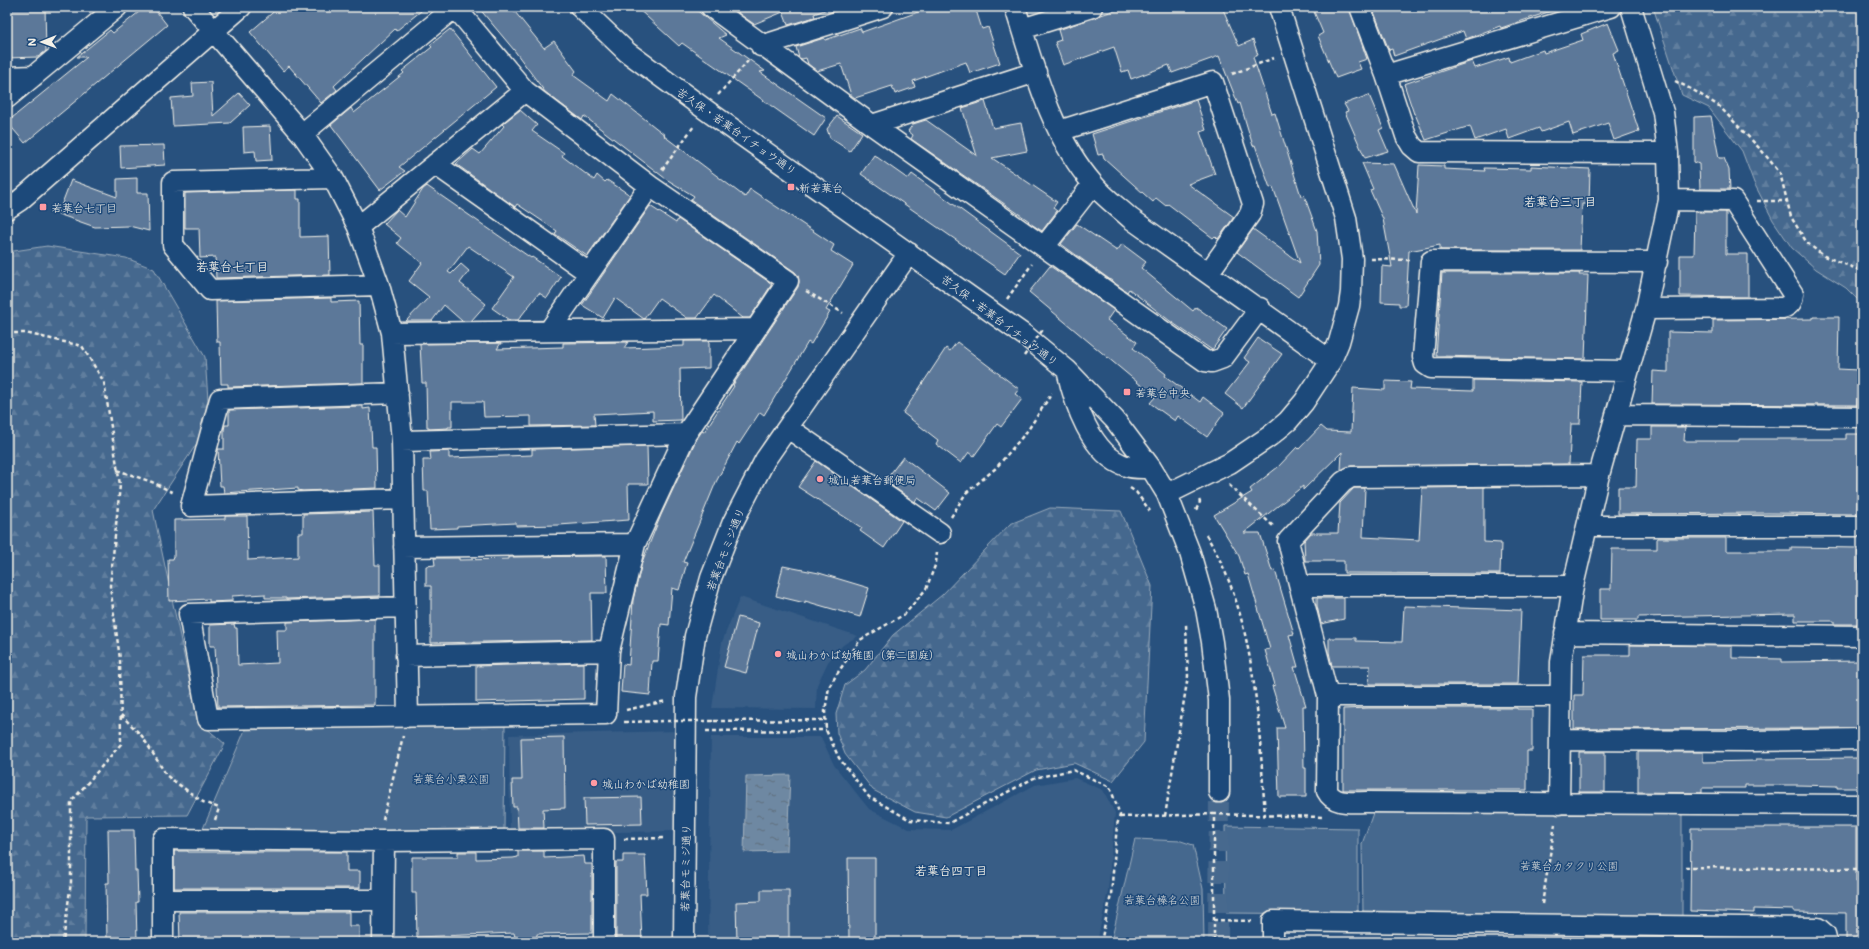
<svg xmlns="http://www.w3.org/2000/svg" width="1869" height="949" viewBox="0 0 1869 949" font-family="Mali,'Klee One',sans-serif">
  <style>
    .built { fill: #375d86 }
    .forest { fill: url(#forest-firs); stroke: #9cacbb }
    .park { fill: #45688e; stroke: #9cacbb }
    .water { fill: url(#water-ripples); stroke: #a4b2be }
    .building { fill: #5b7899; stroke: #f4f1e8 }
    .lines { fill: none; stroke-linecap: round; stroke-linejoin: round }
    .minor-tunnel { stroke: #47698e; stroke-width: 20; stroke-dasharray: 20 10; stroke-linecap: butt }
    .minor-casing { stroke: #f4f1e8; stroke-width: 23 }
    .path { stroke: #f4f1e8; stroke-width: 2.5; stroke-dasharray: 4 3; stroke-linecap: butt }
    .minor { stroke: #1f4a7a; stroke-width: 20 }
    .path-bridge { stroke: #f4f1e8; stroke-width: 2.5; stroke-dasharray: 4 3; stroke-linecap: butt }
    .poi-dot { fill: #ff9aa2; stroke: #1f4a7a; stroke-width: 1.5 }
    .labels { text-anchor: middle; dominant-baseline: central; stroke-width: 3; stroke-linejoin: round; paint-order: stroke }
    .street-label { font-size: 11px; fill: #f4f1e8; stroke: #1f4a7a }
    .poi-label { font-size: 11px; fill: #f4f1e8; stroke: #1f4a7a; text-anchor: start }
    .park-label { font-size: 11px; fill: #dadcda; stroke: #1f4a7a }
    .neighbourhood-label { font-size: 12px; font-weight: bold; fill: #f4f1e8; stroke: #1f4a7a }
  </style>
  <defs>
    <pattern id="forest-firs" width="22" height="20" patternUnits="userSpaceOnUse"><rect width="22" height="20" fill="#45688e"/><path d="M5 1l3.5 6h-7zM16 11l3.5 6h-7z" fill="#607e9e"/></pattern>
    <pattern id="water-ripples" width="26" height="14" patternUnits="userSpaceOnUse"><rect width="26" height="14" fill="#6e88a2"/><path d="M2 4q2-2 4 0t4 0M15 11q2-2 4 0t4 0" fill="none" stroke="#5f6e7d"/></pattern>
  </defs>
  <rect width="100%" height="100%" fill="#28517e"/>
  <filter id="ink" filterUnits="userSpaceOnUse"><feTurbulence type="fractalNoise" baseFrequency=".025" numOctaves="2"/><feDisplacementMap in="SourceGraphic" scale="8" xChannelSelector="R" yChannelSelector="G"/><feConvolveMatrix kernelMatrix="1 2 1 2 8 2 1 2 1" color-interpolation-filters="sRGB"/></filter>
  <g filter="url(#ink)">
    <!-- built -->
    <path class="built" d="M740 597 858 636 843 645 828 662 817 685 816 709 712 708 722 642Z
      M679 731 677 831 510 834 509 735Z
      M711 737H821L834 765 869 809 909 829 951 830 1035 785 1075 778 1103 790 1115 813 1108 891 1097 942H708Z"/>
    <!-- forest -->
    <path class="forest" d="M1653 7H1862V304L1846 288 1816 269 1792 248 1773 220 1754 183 1742 151 1709 108 1682 95Z
      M47 246 126 258 154 269 205 357 208 400 201 437 153 510 198 721 225 744 187 815 86 816 85 942H7V252Z
      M1050 508 1121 511 1152 586 1144 742 1113 781 1074 763 1036 770 946 817 915 812 873 790 845 754 837 733 836 714 845 685 865 670 893 635 942 595 1010 524Z"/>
    <!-- park -->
    <path class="park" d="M505 723 504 831H202L245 730Z
      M1373 813 1682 814V919L1363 913 1362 844Z
      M1225 826 1358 828V914L1226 913Z
      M1135 839 1181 841 1193 845 1203 889 1204 942H1111Z"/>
    <!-- water -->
    <path class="water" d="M790 775 787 851 744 852 746 776Z"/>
    <!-- building -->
    <path class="building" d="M7 7H45L46 51 38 57 7 58Z
      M145 7H153L167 25 25 143 7 122 87 57H77L110 30 113 33Z
      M279 7H426L396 31 395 29 334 86 337 90 321 103 289 66 283 71 250 32Z
      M478 7H511L544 48 554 41 576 71 573 75 609 101 613 94 665 135 664 136 745 197 750 189 834 245 831 251 853 265 826 310 830 312 811 344 808 342 764 415 760 412 739 444 737 442 716 482 683 562 687 563 679 590 672 588 669 625 661 624 658 661H652L650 695 621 692 623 664 629 665 633 600 642 562 661 515 696 440 702 431 704 432 734 386 733 385 798 287 799 282 798 276 795 272 691 200 694 196 666 179 584 116 582 120 545 92 514 50Z
      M636 7H693L726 35 719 38 765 71 760 72 826 118 814 136 682 43 679 46Z
      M737 7H830V8L814 14 815 17 788 25 783 12 754 24 739 14Z
      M932 7H975L982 29 988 27 1000 63 970 73 966 62 913 81 915 87 895 94 892 86 855 98 851 95 841 64 817 71 808 64 806 58 802 59 799 58 796 47 824 38 825 40 860 28 862 32Z
      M1124 7H1222L1239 46 1253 40 1258 55 1253 57 1272 114 1275 113 1301 196 1304 195 1317 231 1319 265 1298 297 1237 252 1253 229 1300 263 1273 187 1270 188 1255 145 1253 146 1240 103 1238 104 1219 56 1172 73 1169 65 1131 79 1128 70 1122 72 1114 47 1063 65 1055 42 1061 40 1058 30Z
      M1312 7H1349L1367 59 1358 62 1361 69 1336 78 1318 36 1323 33Z
      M1372 7H1560V8L1501 28 1500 26 1466 39 1463 31 1394 56 1392 49 1389 50Z
      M1608 23 1619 50 1613 53 1639 131 1614 140 1608 123 1573 135 1569 122 1541 132 1539 128 1509 139 1506 129 1475 140 1470 126 1426 140 1415 114H1414L1404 84 1472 61 1475 68 1509 57 1510 62 1543 50 1544 53 1583 40 1581 34Z
      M450 29 496 87 399 167 405 171 380 190 331 125 351 108 354 113 404 73 402 71 432 47 430 45Z
      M211 82 213 116 239 93 250 105 230 123 173 126 171 98 193 96 192 83Z
      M1369 95 1383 128 1379 130 1388 151 1365 158 1345 112 1348 111 1344 104Z
      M1196 100 1206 130 1200 132 1215 174 1188 184 1234 217 1218 239 1215 236 1213 238 1168 204 1166 206 1156 198 1153 202 1104 158 1103 154 1098 155 1092 134Z
      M985 101 993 128 1021 123 1027 151 992 158 1057 202 1053 208 1057 211 1042 231 1028 222 1029 221 911 139 913 135 908 131 913 124 926 120 977 156 962 108Z
      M520 110 537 125 532 131 564 153 562 156 594 180 597 175 605 182 607 180 630 195 587 256 555 234 557 231 517 204 515 207 456 164 473 149 480 154 504 126 502 124Z
      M837 116 862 133 850 151 830 138 827 129Z
      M1711 116 1719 158H1724L1729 170 1730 189H1700L1699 164 1694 162V117Z
      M270 126 272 160 256 161 255 151 244 152 243 127Z
      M164 145 165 165 121 168 120 146Z
      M874 155 908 179 912 174 1020 253 1005 274 861 174Z
      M1362 163 1394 164 1416 214 1419 165 1444 166V169L1485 171 1484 168 1531 169V166L1590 169 1589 204H1582L1580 250H1440V245L1409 251 1406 306H1399V303L1381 302 1382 266 1392 267 1383 219 1370 190 1373 189Z
      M137 178V193H148L149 231 129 226 95 227 58 214 71 180 117 197V179Z
      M427 186 531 258 532 257 561 277 547 298 539 293 518 320H509L492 308 514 277 468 246 448 272 451 274 461 264 469 271 460 283 486 304 471 321H462L444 305 432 321H406L429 297 409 281 422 263 397 243 401 238 384 224 397 210 405 217 423 189Z
      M297 190V199H300V237L329 236 330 275 216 278 215 257 200 258 199 228H185V193Z
      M650 206 676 223 678 219 772 284 750 318H743L714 295 697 318H687L659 298 644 319 615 298 603 318 582 305Z
      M1695 212H1726V254H1748V297L1680 296V255H1694Z
      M1077 224 1117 251 1122 244 1146 262 1141 268 1193 311 1196 307 1227 329 1212 350 1170 321 1129 289 1127 292 1061 244Z
      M1050 266 1114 310 1107 320 1137 342 1133 348 1166 374 1165 376 1200 402 1203 397 1224 413 1207 437 1178 416 1175 421 1150 403 1155 397 1029 292Z
      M1442 273H1580L1579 275H1588L1585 359 1436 356Z
      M331 298V302L359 301 360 345H363V383L228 387V384H221L220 342H217L216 301Z
      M1813 317H1839L1838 369 1858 370 1857 405 1652 404 1653 371 1668 372V332L1713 333V320L1813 319Z
      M1258 338 1282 354 1243 408 1225 394 1250 362 1244 358Z
      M684 341H709V368L680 369 681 420 653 421V411L594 414 595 425 531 426V416L484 417 483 402H452V427H448V428L429 429V427H427L426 383H422L420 344 501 343 497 349 563 347V343L628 342 624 348 684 346Z
      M957 342 1019 389 1015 394 1022 399 1001 427 997 424 974 456 969 452 961 463 936 444 938 440 903 413 946 348 950 351Z
      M1473 380 1582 382 1580 424H1571L1569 464 1351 466 1341 470 1342 452 1303 490V486L1244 533H1260L1272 571 1275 570 1294 634 1289 635 1298 667H1294L1306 706H1303L1304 768H1306V797H1279L1277 728H1285L1272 686 1275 685 1265 650 1270 649 1248 574 1245 575 1239 556 1214 515 1252 492 1250 489 1278 467 1297 447 1299 449 1321 426 1327 431 1351 432 1353 388 1385 390V381L1411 382 1410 389 1473 391Z
      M363 406V409L370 408 372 447H376L377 488 303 491 298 490V488L224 493 223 486H220L218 449H224V430L225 425H229V410Z
      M1652 427H1685L1684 441H1739V439H1846V434H1862V465H1858L1857 514 1769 513 1618 514V487H1636L1637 439H1652Z
      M647 446 648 484H628L629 520 559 525 516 526V523L457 526V528L430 529 428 491H424L423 460H431L430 452 449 451V458L532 455V449Z
      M903 457 950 493 936 511 918 498 915 502 885 481Z
      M816 461 902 521 884 548 860 531 862 528 798 487Z
      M1484 487V542L1501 543 1500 574 1344 573V561H1305L1304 541 1311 533H1338L1340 503 1354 488H1365L1363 537 1419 540 1422 488Z
      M373 512 375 565H380V596L286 599V598H265V594L232 596V601L209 602V599L169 601 168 559H173L174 556V520L225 519V516H247L248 560 298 557V533H303V514Z
      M1657 538H1726V551H1791V547L1858 548 1860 624H1834V621H1795V614L1638 617V620H1600V589H1611L1612 549H1657Z
      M606 556 607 593H591L592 640 431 643V586H426V566L435 565 434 558H459V560L509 559V557Z
      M783 566 819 573 869 588 860 617 805 601V603L776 596Z
      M1317 598H1344V619L1321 624 1317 606Z
      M1404 606 1521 610 1518 684H1369L1370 666H1332L1329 652V638H1356V641L1402 642Z
      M738 617 759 623 746 673 724 667Z
      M375 619V705L218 707 215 646H210V625L234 624 235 628H237L238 665 278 663 277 630H287V622Z
      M1630 645 1732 646V658L1782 659V662L1861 661 1859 728 1574 729V695H1583L1584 655H1630Z
      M584 663V699L476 702V666Z
      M1369 708H1517V709H1532V751H1527V790H1343V709Z
      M564 737 565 808 543 809 544 828H518L517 807H513L512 780H522L521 738Z
      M1579 752H1605V792H1579Z
      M1638 752H1703V762L1756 761V759L1859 758V761H1862V788H1837V786L1797 785H1745V788H1702V793L1638 792Z
      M641 797 642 824 585 825 584 798Z
      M1764 827H1856V882H1862V942H1846V913L1794 912V910L1754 909V913L1690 911 1691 828H1764Z
      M108 830H134L135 871H137L138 902H136L137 940H135V942H107L106 883H109Z
      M174 851H188V852H347V871H360V888H174Z
      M518 851H544V858L584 856 585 864H592V933L537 934V937H515L514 933 417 937 416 893H412V857H458V852H476V859L513 858 518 857Z
      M623 855H645L647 894H640L642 942H616V862H623Z
      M848 858H875V942H849Z
      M761 890H789V942H737L736 902 761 901Z
      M179 912H349V926H359V942H180Z"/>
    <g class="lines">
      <!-- minor-tunnel -->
      <path class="minor-tunnel" d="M1218 942 1219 792"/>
      <defs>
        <path id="minor" d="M193 7 302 134 333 178 358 227 379 285 392 333 402 441 408 717
          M580 7 627 52 706 110 1027 337 1067 370 1115 420 1151 468 1167 494 1190 553 1206 609 1212 642 1219 700V792
          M711 7 872 125 1205 361 1212 362 1223 358 1260 308
          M1015 7C1034 68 1051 136 1094 185 1105 198 1118 207 1130 218L1331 361
          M1360 7 1386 75 1406 136 1412 146 1419 152 1668 153
          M1022 29 1092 7
          M761 46 883 7
          M1386 75 1611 7
          M7 77 34 76
          M7 98 117 7
          M872 125 1036 72
          M1059 131 1213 82 1253 204 1250 214 1209 272
          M302 134 455 7 525 91 650 186 788 281 686 434 635 544 609 651 606 714 208 719 189 614 404 607
          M435 164 589 273
          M333 178 173 182V245L210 290 379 285
          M7 209 19 201 241 7
          M358 227 525 91
          M1044 247 1093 184
          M1646 309 1783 308C1791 305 1792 302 1793 294L1733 201 1669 200
          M549 331 650 186
          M392 333 755 329
          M1067 370C1074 402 1091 455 1126 466 1134 469 1142 468 1151 468
          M1628 371 1431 368 1425 364 1423 357 1431 261 1657 262
          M398 393 220 399 191 506 403 499
          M1616 415 1862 417
          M788 428 940 533
          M402 441 686 434
          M1599 475 1351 477 1343 482 1288 541 1328 696 1327 791C1334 805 1352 802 1366 802L1862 805
          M1167 494 1230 463 1270 436 1288 421 1304 402 1331 361 1339 342 1349 306 1351 292 1352 259 1346 218 1279 7
          M1588 526H1862
          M404 547 635 544
          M1300 586H1573
          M1565 633 1862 636
          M406 656 609 651
          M1328 696H1559
          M1560 740 1751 741 1862 739
          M1559 804 1561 662 1573 586 1599 475 1646 309 1669 200 1668 153 1663 112 1631 7
          M163 900H383
          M163 942V839L384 841 604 839V942
          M383 942 384 841
          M684 942 686 697 695 636 711 578 733 522 765 460 909 253
          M1273 942V921L1818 928 1825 934 1827 942"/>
      </defs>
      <!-- minor casing -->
      <use href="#minor" class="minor-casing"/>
      <!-- path -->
      <path class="path" d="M1232 74 1274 58
        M1675 81 1693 90 1719 106 1762 151 1780 173 1791 217 1807 243 1824 256 1862 271
        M718 95 748 61
        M662 170 694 126
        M1757 201H1786
        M1371 259 1410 260
        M806 291 843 313
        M1007 299 1032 264
        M7 333H25L82 346 104 382 120 485 110 586 120 659 121 744 71 802V882L63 942
        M117 470 152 482 174 493
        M1229 485 1274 527
        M1130 488 1136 492 1150 511
        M1196 510 1200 502 1199 500
        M951 517 966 493 996 468 1028 430 1052 393
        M1206 535C1256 614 1259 725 1265 816
        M937 552 936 563 926 589 905 614 860 640 837 674 829 687 825 711 826 730 839 758 869 797 910 820 949 823 1034 778 1073 770 1110 787 1120 815 1117 825 1111 895 1101 942
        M626 710 666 701
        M121 715 142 736 167 776 203 802 219 808 215 820
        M714 721 825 720
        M624 722 665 721
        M706 731 826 730
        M1165 816 1188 676 1186 624
        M1120 817 1214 814
        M383 820 403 736
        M624 839 665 838
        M1685 867 1862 869
        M1542 904 1555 824
        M1214 920V814L1323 817
        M1214 942V920L1252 921"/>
      <!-- minor -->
      <use href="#minor" class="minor"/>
      <!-- path-bridge -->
      <path class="path-bridge" d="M1024 356 1044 328
        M667 721H714"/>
    </g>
  </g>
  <!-- markers -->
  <g class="poi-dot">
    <rect x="787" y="183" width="8" height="8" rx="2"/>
    <rect x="39" y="203" width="8" height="8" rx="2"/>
    <rect x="1123" y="388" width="8" height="8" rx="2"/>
    <circle cx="820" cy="479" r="4"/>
    <circle cx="778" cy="654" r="4"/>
    <circle cx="594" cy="783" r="4"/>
  </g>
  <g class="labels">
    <!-- street labels -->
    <g class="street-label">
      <text transform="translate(737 131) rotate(35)">苦久保・若葉台イチョウ通り</text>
      <text transform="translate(1000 320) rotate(37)">苦久保・若葉台イチョウ通り</text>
      <text transform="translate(725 549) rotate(-69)">若葉台モミジ通り</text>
      <text transform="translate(685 868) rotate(-89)">若葉台モミジ通り</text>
    </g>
    <!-- poi labels -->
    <g class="poi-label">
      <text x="799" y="187">新若葉台</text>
      <text x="51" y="207">若葉台七丁目</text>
      <text x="1135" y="392">若葉台中央</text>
      <text x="828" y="479">城山若葉台郵便局</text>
      <text x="786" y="654">城山わかば幼稚園（第二園庭）</text>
      <text x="602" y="783">城山わかば幼稚園</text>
    </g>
    <!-- park labels -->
    <g class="park-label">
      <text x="451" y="778">若葉台小栗公園</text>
      <text x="1569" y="865">若葉台カタクリ公園</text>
      <text x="1162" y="899">若葉台榛名公園</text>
    </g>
    <!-- neighbourhood labels -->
    <g class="neighbourhood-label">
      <text x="1560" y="201">若葉台三丁目</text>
      <text x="232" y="266">若葉台七丁目</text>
      <text x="951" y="870">若葉台四丁目</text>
    </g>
  </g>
  <!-- margin -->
  <rect width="1869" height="949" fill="none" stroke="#1f4a7a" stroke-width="24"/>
  <rect x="12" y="12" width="1845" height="925" fill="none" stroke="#f4f1e8" stroke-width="1.5" filter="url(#ink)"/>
  <!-- north arrow -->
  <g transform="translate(42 42) rotate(269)" stroke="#1f4a7a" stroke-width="3" paint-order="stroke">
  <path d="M0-3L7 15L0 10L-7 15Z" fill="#f4f1e8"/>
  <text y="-6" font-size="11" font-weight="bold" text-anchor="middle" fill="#f4f1e8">N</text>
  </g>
</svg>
